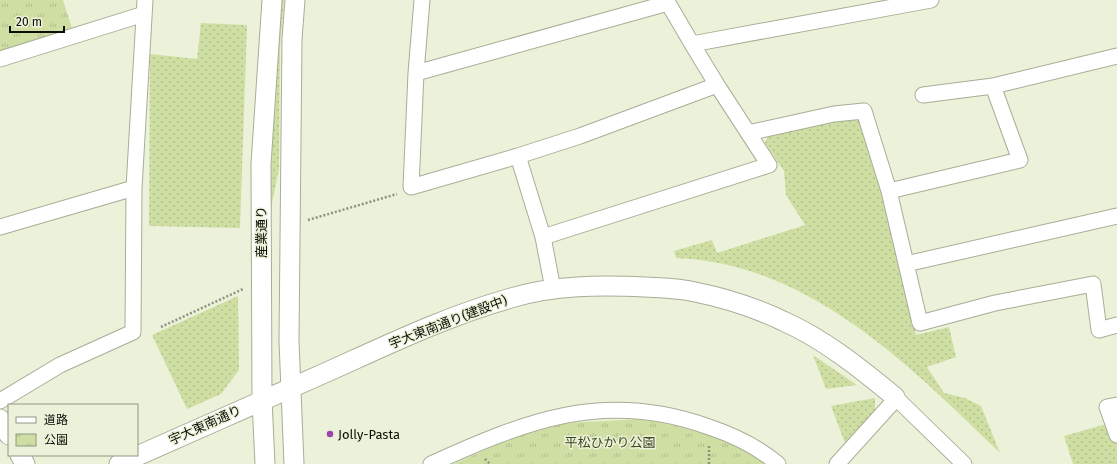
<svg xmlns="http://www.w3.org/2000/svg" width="1117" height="464" viewBox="0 0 1117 464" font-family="'Fira Sans','Noto Sans JP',sans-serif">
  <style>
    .grass { fill: url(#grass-dots) }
    .park { fill: url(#park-tufts) }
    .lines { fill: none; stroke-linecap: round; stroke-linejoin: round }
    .minor-casing { stroke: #a7ae96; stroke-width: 17 }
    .tertiary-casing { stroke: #a7ae96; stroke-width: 21 }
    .path { stroke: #8d9280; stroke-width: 2.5; stroke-dasharray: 2 2; stroke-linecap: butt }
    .minor { stroke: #fff; stroke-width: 15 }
    .tertiary { stroke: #fff; stroke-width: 19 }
    .poi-dot { fill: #9c44b0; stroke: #ebf2d9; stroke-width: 1.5 }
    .labels { text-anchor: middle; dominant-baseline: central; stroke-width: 3; stroke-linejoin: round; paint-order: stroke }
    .street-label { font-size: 13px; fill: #0b0e06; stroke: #ebf2d9 }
    .poi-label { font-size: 13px; fill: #0b0e06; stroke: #ebf2d9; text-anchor: start }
    .park-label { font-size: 13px; fill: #3c451e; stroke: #ebf2d9 }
  </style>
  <defs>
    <pattern id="grass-dots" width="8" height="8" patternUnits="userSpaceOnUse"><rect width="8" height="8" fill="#cfdfa3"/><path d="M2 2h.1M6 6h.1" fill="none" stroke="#b0be8b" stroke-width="1.8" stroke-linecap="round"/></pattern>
    <pattern id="park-tufts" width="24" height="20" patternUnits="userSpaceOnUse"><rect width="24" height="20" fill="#cfdfa3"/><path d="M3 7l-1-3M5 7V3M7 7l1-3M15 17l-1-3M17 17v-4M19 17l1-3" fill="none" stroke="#b0be8b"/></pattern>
  </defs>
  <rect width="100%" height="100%" fill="#ebf2d9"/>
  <!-- grass -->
  <path class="grass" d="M278 0H284L280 48 279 169 269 218Z
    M201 23 247 25 240 228 149 226 150 54 197 59Z
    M857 117 865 124 916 335 949 327 956 357 927 367 944 393 965 398 981 406 1000 453C910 366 809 263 676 258L674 251 712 240 717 253 805 225 786 195 784 171 765 143 768 135Z
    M238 296 239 370 221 394 187 409 152 335Z
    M813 355 857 385 826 389Z
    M875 398V410L845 443 831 406Z
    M1117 421V464H1073L1064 436Z"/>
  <!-- park -->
  <path class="park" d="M0 0H63L72 28 0 52Z
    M640 419C684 426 730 438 766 464H453L513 438 565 423Z"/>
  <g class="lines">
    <defs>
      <path id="minor" d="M422 0 416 73 411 187 518 156 543 237 553 289
        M668 3 692 44
        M0 59 144 14
        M416 73 668 3 667 0
        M993 86 1020 160 889 191 920 323 995 303 1093 284 1099 330 1117 325
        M923 95 993 86 1117 56
        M748 133 834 114 864 111 889 191
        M518 156 580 136 717 85 692 44 931 0
        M0 227 134 188
        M543 237 769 165 717 85
        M906 264 1117 216
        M0 401 60 365 133 332 134 188 145 0
        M1117 405 1107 407 1117 435
        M431 464C526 421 604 389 709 427 733 435 758 447 778 464
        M837 464 893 402 895 397 964 464"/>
      <path id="tertiary" d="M0 419 9 435
        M20 455 25 464
        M119 464C188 433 258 403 327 372 387 345 447 316 511 298 554 285 600 285 645 287 662 288 679 288 695 292 725 298 756 308 783 321 824 339 861 369 895 397
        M265 464 262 400 261 164 272 0
        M294 464 289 341 292 39 295 0"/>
    </defs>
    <!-- minor casing -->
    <use href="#minor" class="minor-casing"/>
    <!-- tertiary casing -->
    <use href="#tertiary" class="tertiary-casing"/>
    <!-- path -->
    <path class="path" d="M308 220 397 194
      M161 327 243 289
      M485 459 490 464
      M709 464V444"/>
    <!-- minor -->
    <use href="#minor" class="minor"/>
    <!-- tertiary -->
    <use href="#tertiary" class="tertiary"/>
  </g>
  <!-- markers -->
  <circle class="poi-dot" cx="330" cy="434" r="4"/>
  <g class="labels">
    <!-- street labels -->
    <g class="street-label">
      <text transform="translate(261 232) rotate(-90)">産業通り</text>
      <text transform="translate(448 322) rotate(-21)">宇大東南通り(建設中)</text>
      <text transform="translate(205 425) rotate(-24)">宇大東南通り</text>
    </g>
    <!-- poi labels -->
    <g class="poi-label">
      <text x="338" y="434">Jolly-Pasta</text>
    </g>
    <!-- park labels -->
    <g class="park-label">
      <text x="610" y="442">平松ひかり公園</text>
    </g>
  </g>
  <!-- legend -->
  <rect x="8" y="404" width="130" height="52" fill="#ebf2d9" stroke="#919785"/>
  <rect x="16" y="417" width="20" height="6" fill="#ffffff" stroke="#919785"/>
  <text x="44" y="424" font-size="12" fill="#0b0e06">道路</text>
  <rect x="16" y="434" width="20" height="12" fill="url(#park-tufts)" stroke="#919785"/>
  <text x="44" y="444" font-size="12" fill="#0b0e06">公園</text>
  <!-- scale -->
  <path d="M10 26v6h54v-6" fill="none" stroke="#0b0e06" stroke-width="2"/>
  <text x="16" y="26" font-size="12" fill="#0b0e06" stroke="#ebf2d9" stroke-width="3" paint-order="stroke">20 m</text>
</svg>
